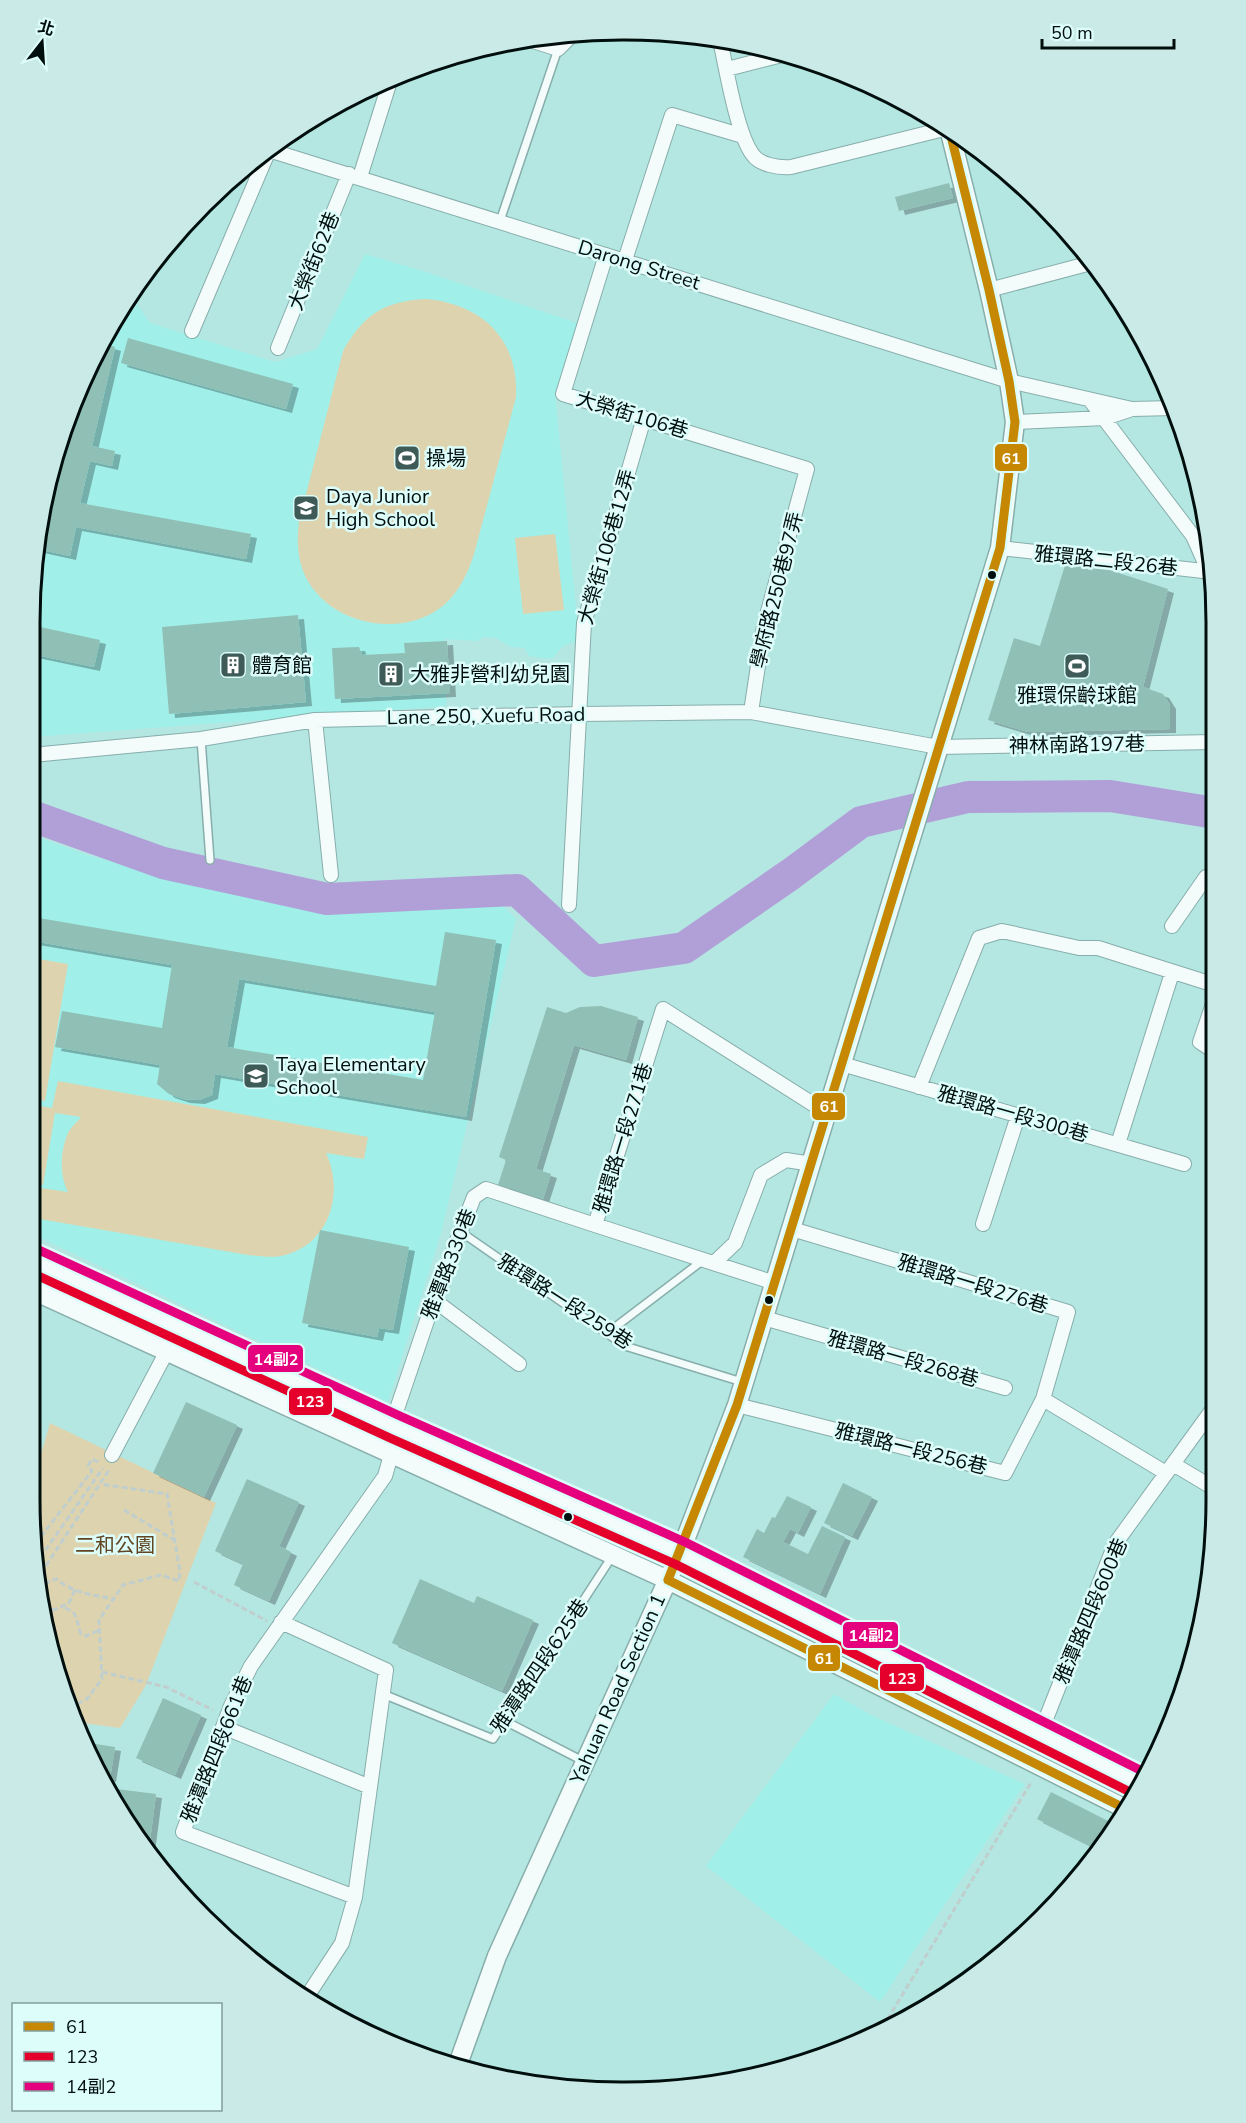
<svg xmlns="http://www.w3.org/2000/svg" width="1246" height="2123" viewBox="0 0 1246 2123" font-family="'Nunito Sans','Noto Sans TC',sans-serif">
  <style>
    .built { fill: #a0efe9 }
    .green { fill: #ddd4af }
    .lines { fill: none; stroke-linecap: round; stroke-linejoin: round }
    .river { stroke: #b1a0d8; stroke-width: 32 }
    .building { fill: #90bfb5; fill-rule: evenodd; filter: url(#shadow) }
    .service-casing { stroke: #86aeab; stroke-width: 10 }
    .minor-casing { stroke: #86aeab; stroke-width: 16 }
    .tertiary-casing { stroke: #86aeab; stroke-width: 21 }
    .path { stroke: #c0cecd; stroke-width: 3; stroke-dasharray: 6 3; stroke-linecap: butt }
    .service { stroke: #f4fbfb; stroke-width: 7 }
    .minor { stroke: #f4fbfb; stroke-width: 14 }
    .tertiary { stroke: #f4fbfb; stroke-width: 18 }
    .bus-1-casing { stroke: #dcfdfa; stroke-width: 14 }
    .bus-2-casing { stroke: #dcfdfa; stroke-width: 14 }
    .bus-3-casing { stroke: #dcfdfa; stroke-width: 14 }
    .bus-1 { stroke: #c68803; stroke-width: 9 }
    .bus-2 { stroke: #e4002b; stroke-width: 9 }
    .bus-3 { stroke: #e5007d; stroke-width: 9 }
    .bus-dot { fill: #000f0d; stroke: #dcfdfa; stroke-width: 2 }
    .labels { text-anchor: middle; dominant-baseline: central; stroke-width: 5; stroke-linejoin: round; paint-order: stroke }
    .street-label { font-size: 20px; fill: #000f0d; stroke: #dcfdfa }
    .poi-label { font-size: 20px; fill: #000f0d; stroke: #dcfdfa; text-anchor: start }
    .park-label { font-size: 20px; fill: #614422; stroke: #dcfdfa }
    .rim { fill: none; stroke: #000f0d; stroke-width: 3 }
    .line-badge { stroke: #dcfdfa; stroke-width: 2 }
    .badge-label { font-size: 16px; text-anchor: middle; font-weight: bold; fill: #fff }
  </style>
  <defs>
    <filter id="shadow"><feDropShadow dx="6" dy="4" stdDeviation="0" flood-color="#0004"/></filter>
  </defs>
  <rect width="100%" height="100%" fill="#b5e7e2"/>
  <!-- built -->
  <path class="built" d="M365 254 426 272 577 323 555 393 579 639 562 647 552 659 529 656 525 648 511 647 496 638 484 637 477 641 445 639 446 706 32 737 31 584 62 432 130 294 150 323 275 362 317 349Z
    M32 835 87 855 202 886 228 888 321 906 389 908 498 901 516 919 441 1233 388 1402 34 1235Z
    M834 1694 873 1716 1025 1784 880 2002 706 1866Z"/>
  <!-- green -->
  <path class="green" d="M426 299C482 304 519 339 516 397L474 554C468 573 459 592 444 605 401 641 324 624 303 571 297 555 297 538 299 521L343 351C363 315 384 301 426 299Z
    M555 534 564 610 523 614 515 538Z
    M33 958 68 964 45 1101 33 1099Z
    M58 1081 368 1137 364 1159 326 1153C345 1194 329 1246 281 1256 270 1258 259 1256 248 1255L34 1218V1187L68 1192C59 1174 60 1150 69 1131 72 1126 78 1121 81 1117L55 1113 43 1185 34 1184 33 1105 52 1108Z
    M50 1423 216 1503 146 1685 120 1728 74 1722 61 1690 35 1578V1475Z"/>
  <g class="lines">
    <!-- river -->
    <path class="river" d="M32 816 163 863 327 899 517 890 594 961 684 948 791 874 861 822 968 797 1110 796 1215 813"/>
  </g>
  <!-- building -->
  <path class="building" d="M949 183 953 198 899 211 895 197Z
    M128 338 293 384 286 409 121 363Z
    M105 344 115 347 92 446 115 451 112 466 90 461 80 503 251 534 246 559 76 527 70 556 38 549 62 432Z
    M1066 562 1097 566 1168 589 1143 687 1163 694 1170 705V729L1028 732 988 720 1014 638 1040 646Z
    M298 615 306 702 169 714 162 627Z
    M31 625 100 640 94 667 32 654Z
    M447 641 450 693 335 699 332 648 359 647 362 655 405 653 404 643Z
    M33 917 436 986 445 932 496 940 466 1117 215 1074 212 1095 199 1100 184 1099 169 1094 157 1084 160 1065 55 1047 62 1011 162 1028 172 965 33 941ZM239 979 435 1012 423 1080 227 1047Z
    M601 1006 638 1017 626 1060 574 1045 536 1169 551 1174 542 1202 497 1188 506 1160 499 1157 547 1007 566 1013 580 1007Z
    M320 1230 409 1247 393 1330 379 1328 377 1337 302 1323Z
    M186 1402 237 1425 204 1497 153 1473Z
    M247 1479 299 1502 279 1546 291 1552 269 1601 234 1585 243 1564 215 1551Z
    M843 1483 872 1497 852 1536 824 1523Z
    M787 1496 811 1507 798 1533 790 1529 783 1542 808 1554 822 1526 845 1537 820 1594 743 1557 757 1529 764 1533 772 1517 775 1518Z
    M420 1579 474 1603 477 1596 533 1620 502 1691 392 1643Z
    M163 1698 201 1715 175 1775 136 1758Z
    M83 1742 115 1747 110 1778 100 1777 91 1763Z
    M117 1789 156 1794 149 1848 144 1847 115 1801Z
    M1051 1792 1118 1826 1099 1850 1037 1819Z"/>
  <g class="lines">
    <defs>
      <path id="service" d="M500 221 558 49
        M201 739 210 860
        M461 1232 625 1346 742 1382
        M606 1334 702 1261
        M383 1694 493 1739 613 1555
        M505 1721 583 1761"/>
      <path id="minor" d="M527 39 558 49 572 35
        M720 40C726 67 737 135 753 155 760 165 779 168 791 167L948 128
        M727 69 782 55
        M269 150 1009 381 1132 409
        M360 177 391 78
        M606 255 563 394 807 469 764 626 751 712
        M625 260 672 115 743 136
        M989 290 1091 263
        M192 331 269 150
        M278 348 349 174
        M1090 400 1193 536 1209 572
        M1015 422 1105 418 1132 409 1174 408
        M1000 548 1212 572
        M315 720 331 875
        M32 755 201 739 315 720 580 714 751 712 938 747 1215 742
        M569 905 584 623 644 418
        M1172 926 1206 877 1215 878
        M1215 998 1200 1042 1215 1052
        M842 1064 1184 1164
        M919 1087 979 938 1002 931 1079 948H1098L1215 985
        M1118 1144 1172 973
        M983 1224 1018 1116
        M714 1263 735 1243 761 1175 786 1160 812 1164
        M775 1283 595 1225 663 1009 827 1113
        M434 1300 519 1364
        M764 1318 1005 1388
        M1043 1399 1166 1473
        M737 1405 1005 1473 1043 1399 1068 1312 792 1229
        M112 1455 167 1351
        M1173 1464 1215 1489
        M281 1622 386 1670 355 1897 342 1943 306 1998
        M223 1727 370 1787
        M1040 1734 1115 1544 1215 1406
        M355 1897 183 1832 231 1706 251 1666 385 1476 391 1455 397 1409 434 1300 474 1197 486 1189 595 1225"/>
      <path id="tertiary" d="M34 1261 395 1427 680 1553 1139 1783
        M34 1291 668 1580 1126 1809
        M457 2067 497 1956 680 1553 737 1405 1000 548 1015 422 1009 381 989 290 949 128"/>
    </defs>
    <!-- service casing -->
    <use href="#service" class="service-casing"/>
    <!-- minor casing -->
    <use href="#minor" class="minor-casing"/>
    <!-- tertiary casing -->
    <use href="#tertiary" class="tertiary-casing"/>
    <!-- path -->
    <path class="path" d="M124 1510 176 1541
      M35 1544 92 1471 88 1466 92 1459 98 1462
      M35 1565 103 1468
      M36 1581 109 1470
      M194 1582 267 1621
      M75 1590 69 1603 54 1610 47 1608 42 1589 49 1581 57 1579C72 1593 94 1595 113 1599
      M65 1608C79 1612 76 1622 81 1634L86 1636 99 1630
      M102 1672 166 1687 213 1710
      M69 1708 87 1699 102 1679 99 1620 123 1585 161 1575 179 1581 180 1572 167 1494 101 1484
      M878 2035 1032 1781"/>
    <!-- service -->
    <use href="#service" class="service"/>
    <!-- minor -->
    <use href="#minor" class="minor"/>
    <!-- tertiary -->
    <use href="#tertiary" class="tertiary"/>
    <defs>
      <path id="bus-1" d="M949 128 989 290 1009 381 1015 422 1000 548 737 1405 668 1580 1126 1809"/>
      <path id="bus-2" d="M34 1274 390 1438 675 1564 1134 1794"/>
      <path id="bus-3" d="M39 1250 400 1416 685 1542 1144 1772"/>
    </defs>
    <!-- bus-1 casing -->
    <use href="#bus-1" class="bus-1-casing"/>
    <!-- bus-2 casing -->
    <use href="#bus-2" class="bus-2-casing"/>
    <!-- bus-3 casing -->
    <use href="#bus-3" class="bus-3-casing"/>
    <!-- bus-1 -->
    <use href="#bus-1" class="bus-1"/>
    <!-- bus-2 -->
    <use href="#bus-2" class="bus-2"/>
    <!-- bus-3 -->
    <use href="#bus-3" class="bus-3"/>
  </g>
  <!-- icons -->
  <defs>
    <symbol id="stadium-square" viewBox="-11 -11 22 22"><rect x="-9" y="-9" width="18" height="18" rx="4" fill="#3f5b58" stroke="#dcfdfa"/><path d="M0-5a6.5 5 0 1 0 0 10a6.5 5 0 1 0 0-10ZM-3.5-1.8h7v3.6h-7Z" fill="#fff"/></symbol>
    <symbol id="school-square" viewBox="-11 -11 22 22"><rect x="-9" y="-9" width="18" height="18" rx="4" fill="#3f5b58" stroke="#dcfdfa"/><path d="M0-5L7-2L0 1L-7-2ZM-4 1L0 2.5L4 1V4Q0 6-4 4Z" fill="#fff"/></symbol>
    <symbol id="building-square" viewBox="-11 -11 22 22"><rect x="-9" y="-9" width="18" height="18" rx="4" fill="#3f5b58" stroke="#dcfdfa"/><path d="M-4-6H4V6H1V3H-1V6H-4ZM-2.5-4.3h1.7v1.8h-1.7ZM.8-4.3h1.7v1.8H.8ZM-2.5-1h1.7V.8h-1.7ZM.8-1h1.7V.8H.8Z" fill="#fff"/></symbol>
  </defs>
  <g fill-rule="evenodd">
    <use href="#stadium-square" x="392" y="443" width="30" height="30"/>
    <use href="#school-square" x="291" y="493" width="30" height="30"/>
    <use href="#building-square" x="218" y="650" width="30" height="30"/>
    <use href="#stadium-square" x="1062" y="651" width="30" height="30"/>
    <use href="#building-square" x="376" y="659" width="30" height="30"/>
    <use href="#school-square" x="241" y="1061" width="30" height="30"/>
  </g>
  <!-- markers -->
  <g class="bus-dot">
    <circle cx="992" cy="575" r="5"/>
    <circle cx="769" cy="1300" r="5"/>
    <circle cx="568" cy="1517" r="5"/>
  </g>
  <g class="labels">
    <!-- street labels -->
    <g class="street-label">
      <text transform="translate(314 261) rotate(-68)">大榮街62巷</text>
      <text transform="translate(639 265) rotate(17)">Darong Street</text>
      <text transform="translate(632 415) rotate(17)">大榮街106巷</text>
      <text transform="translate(607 547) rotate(-74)">大榮街106巷12弄</text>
      <text transform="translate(1106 561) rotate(6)">雅環路二段26巷</text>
      <text transform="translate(777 590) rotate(-76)">學府路250巷97弄</text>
      <text transform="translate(486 716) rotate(-1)">Lane 250, Xuefu Road</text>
      <text transform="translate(1077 745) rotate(-1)">神林南路197巷</text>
      <text transform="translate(1013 1114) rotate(16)">雅環路一段300巷</text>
      <text transform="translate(623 1138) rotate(-73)">雅環路一段271巷</text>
      <text transform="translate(449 1264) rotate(-69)">雅潭路330巷</text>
      <text transform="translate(973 1284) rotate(17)">雅環路一段276巷</text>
      <text transform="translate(565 1302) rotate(33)">雅環路一段259巷</text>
      <text transform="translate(903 1359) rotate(16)">雅環路一段268巷</text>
      <text transform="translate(911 1449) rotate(14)">雅環路一段256巷</text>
      <text transform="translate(1091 1611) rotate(-67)">雅潭路四段600巷</text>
      <text transform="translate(540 1666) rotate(-56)">雅潭路四段625巷</text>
      <text transform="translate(618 1689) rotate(-66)">Yahuan Road Section 1</text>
      <text transform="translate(217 1749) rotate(-68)">雅潭路四段661巷</text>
    </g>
    <!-- poi labels -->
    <g class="poi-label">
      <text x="426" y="458">操場</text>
      <text x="326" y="496">Daya Junior<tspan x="326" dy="23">High School</tspan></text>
      <text x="252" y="665">體育館</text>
      <text x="410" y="674">大雅非營利幼兒園</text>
      <text x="1077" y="695" text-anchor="middle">雅環保齡球館</text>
      <text x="276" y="1064">Taya Elementary<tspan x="276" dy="23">School</tspan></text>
    </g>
    <!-- park labels -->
    <g class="park-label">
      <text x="115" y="1545">二和公園</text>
    </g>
  </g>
  <!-- crop -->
  <path d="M0 0H1246V2123H0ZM622 40H624A582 582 0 0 1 1206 622V1500A582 582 0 0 1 624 2082H622A582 582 0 0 1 40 1500V622A582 582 0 0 1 622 40Z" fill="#caeae7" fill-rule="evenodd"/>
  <path class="rim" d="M622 40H624A582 582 0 0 1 1206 622V1500A582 582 0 0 1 624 2082H622A582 582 0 0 1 40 1500V622A582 582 0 0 1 622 40Z"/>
  <g class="line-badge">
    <rect x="994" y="443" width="34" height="29" rx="6" fill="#c68803"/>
    <rect x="811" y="1092" width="35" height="29" rx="6" fill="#c68803"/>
    <rect x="247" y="1344" width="57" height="29" rx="6" fill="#e5007d"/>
    <rect x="288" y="1387" width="45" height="29" rx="6" fill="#e4002b"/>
    <rect x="842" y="1621" width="57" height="28" rx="6" fill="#e5007d"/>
    <rect x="807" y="1644" width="34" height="28" rx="6" fill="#c68803"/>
    <rect x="879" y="1663" width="46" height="29" rx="6" fill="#e4002b"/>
  </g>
  <g class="badge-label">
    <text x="1011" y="464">61</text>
    <text x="829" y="1112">61</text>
    <text x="276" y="1365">14副2</text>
    <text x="310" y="1407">123</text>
    <text x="871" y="1641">14副2</text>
    <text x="824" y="1664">61</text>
    <text x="902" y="1684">123</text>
  </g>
  <!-- legend -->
  <rect x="12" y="2003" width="210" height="108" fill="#dcfdfa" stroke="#849e9b" stroke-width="1.5"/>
  <rect x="24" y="2022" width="30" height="9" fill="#c68803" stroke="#849e9b" stroke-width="1.5"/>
  <text x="66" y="2033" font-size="18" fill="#000f0d">61</text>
  <rect x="24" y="2052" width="30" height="9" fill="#e4002b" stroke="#849e9b" stroke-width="1.5"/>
  <text x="66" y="2063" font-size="18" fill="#000f0d">123</text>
  <rect x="24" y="2082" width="30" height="9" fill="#e5007d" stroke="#849e9b" stroke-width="1.5"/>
  <text x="66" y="2093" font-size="18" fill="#000f0d">14副2</text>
  <!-- north arrow -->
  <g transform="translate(42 42) rotate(17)" stroke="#dcfdfa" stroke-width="4.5" paint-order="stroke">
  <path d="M0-4.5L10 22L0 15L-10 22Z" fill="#000f0d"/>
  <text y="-9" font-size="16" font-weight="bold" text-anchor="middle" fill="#000f0d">北</text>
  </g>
  <!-- scale -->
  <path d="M1042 39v9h132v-9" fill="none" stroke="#000f0d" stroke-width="3"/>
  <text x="1051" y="39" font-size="18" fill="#000f0d" stroke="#dcfdfa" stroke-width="4.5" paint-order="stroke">50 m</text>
</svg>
